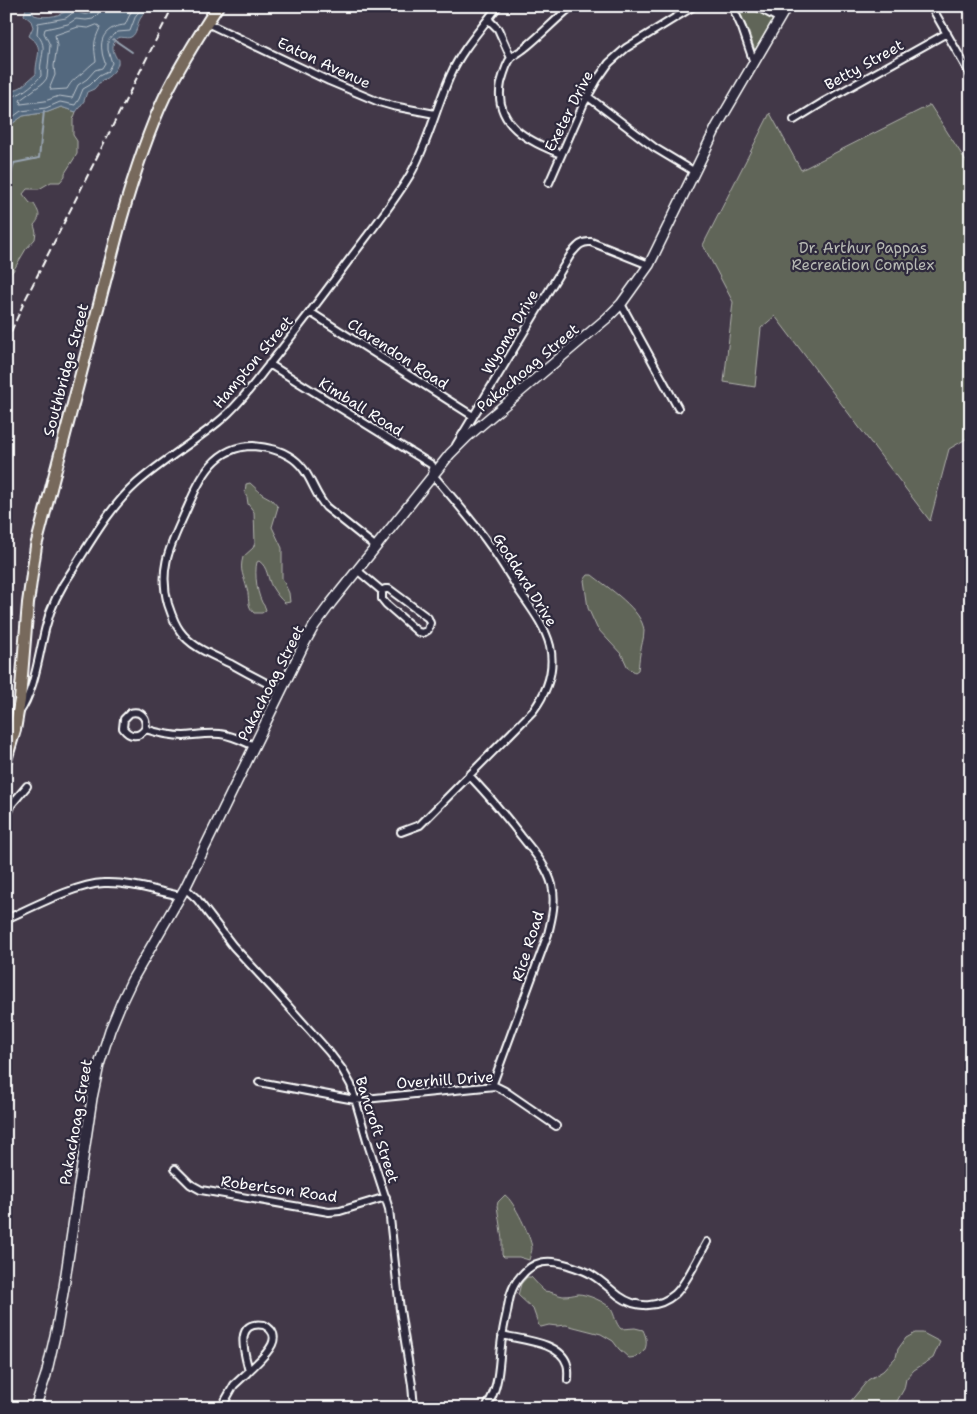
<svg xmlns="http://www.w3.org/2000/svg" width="977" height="1414" viewBox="0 0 977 1414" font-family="'Shantell Sans',sans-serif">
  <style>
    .green { fill: #606558; stroke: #b0b2ac }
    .water { fill: #53687e; stroke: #98a4b2 }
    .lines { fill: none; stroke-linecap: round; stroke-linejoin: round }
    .shore { stroke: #bac3cb; stroke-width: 1 }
    .stream { stroke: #98a4b2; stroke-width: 2 }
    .street-casing { stroke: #fff; stroke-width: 10 }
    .secondary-casing { stroke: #fff; stroke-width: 12 }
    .primary-casing { stroke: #fff; stroke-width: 14 }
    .street { stroke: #2f2a3d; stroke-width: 6 }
    .secondary { stroke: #2f2a3d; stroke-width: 9 }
    .primary { stroke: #77695c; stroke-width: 10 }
    .rail { stroke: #fff; stroke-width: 2; stroke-dasharray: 8 4; stroke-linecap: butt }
    .labels { text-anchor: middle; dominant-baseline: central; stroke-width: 4.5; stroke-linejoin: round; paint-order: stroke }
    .street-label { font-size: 15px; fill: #fff; stroke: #2f2a3d }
    .park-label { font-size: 15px; fill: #b7bab4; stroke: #2f2a3d }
  </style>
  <rect width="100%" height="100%" fill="#423848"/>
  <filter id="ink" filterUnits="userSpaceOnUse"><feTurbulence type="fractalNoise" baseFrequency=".02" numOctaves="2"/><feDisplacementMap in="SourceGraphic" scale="10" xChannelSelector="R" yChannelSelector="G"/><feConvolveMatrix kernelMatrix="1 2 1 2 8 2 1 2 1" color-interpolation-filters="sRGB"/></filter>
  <g filter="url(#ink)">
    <!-- green -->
    <path class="green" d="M737 6H749L773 19 755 50 748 30Z
      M930 105 971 169V436L949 449 930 521 775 316 761 328 755 387 724 382 733 302 703 245 770 113 801 170Z
      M61 107 76 112 73 120V135L77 141V154L65 173V176L60 182H51L39 189H27L23 194 30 203 34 204C39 213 42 216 34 225L36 232 35 239 26 249 13 271 6 278V128L23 116 48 112Z
      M250 483 262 494 271 499 278 507 272 527 282 548V578L289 593 290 602 285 603C280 599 275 592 272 587 267 578 268 567 259 561L257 562C254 573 257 598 265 607L266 610 262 613H254C246 605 250 598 247 589 244 576 239 571 243 557L253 548 255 543 254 512 248 504 247 497 245 494 246 484Z
      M588 575H592C607 587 643 610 644 631 644 639 641 646 640 654 639 659 639 664 638 670L635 672 628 668 622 655 597 628 588 608 584 580Z
      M505 1195C514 1201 531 1237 532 1248 532 1251 530 1256 529 1260L519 1257H504L502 1255V1239L497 1206 498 1202Z
      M527 1277H531L544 1291C551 1291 556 1295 563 1296 569 1296 573 1295 578 1294 587 1294 606 1302 611 1309 615 1315 615 1323 621 1329L635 1328 643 1330C650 1344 646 1357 629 1358L619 1349 613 1341 601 1334 566 1325 557 1326 549 1325 541 1327 539 1326 533 1309 518 1295 521 1284Z
      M915 1333H923L940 1342 933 1358 914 1370 906 1379 904 1389 893 1408H845L868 1380 883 1371 896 1357 898 1349 906 1338Z"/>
    <!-- water -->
    <path class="water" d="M72 6H79C82 11 88 9 92 6H148C146 12 143 14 140 19 137 24 137 34 131 37 125 40 118 33 114 42 112 47 113 52 116 57 116 58 118 59 118 60 120 67 108 79 102 80L94 89 87 92 84 101 76 112 61 107 48 112 23 116 6 128V94L21 87 36 74C35 56 46 48 29 36L33 27 31 21 24 15 26 8 31 9 34 15C46 19 64 16 72 6Z"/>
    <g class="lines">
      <!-- shore -->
      <path class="shore" d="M100 6 98 14 93 19 86 20 76 19 68 24 45 29 44 33 50 45 47 78 43 83 20 100 21 104 45 101 59 96 72 98 78 85 87 79 95 70 102 68 105 63C104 59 102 55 102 51 99 34 111 26 125 25L131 12 136 6
        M97 25 99 26 100 28C93 42 94 46 96 61 90 65 87 69 82 73 75 79 72 80 67 89L51 90 50 87 55 75 54 66 57 46 55 35 78 27 88 28Z
        M6 98C19 97 33 85 41 76 41 72 40 67 41 63 43 50 46 45 37 34L38 23 66 18 75 11C81 13 87 17 93 11L94 6
        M6 122 21 111 46 108 60 102 75 105 79 99 83 89 90 85 99 76 107 72 112 63 108 50V41L113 35 118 32 130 31 136 15 141 10 143 6"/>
      <!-- stream -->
      <path class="stream" d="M113 39 132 52
        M6 194 14 163 39 158 44 111"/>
      <defs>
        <path id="street" d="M732 6 742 28 754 63
          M756 6 780 19
          M931 6 971 76
          M488 19 498 29 511 58
          M207 23 329 81 379 102 393 106 435 114
          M587 96 655 148 695 172
          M794 120 825 101 947 33
          M561 154C529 141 493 125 501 83 503 76 506 64 511 58 515 54 522 51 526 47 542 34 556 19 572 6
          M549 183 584 103 597 80 609 63 626 48 694 6
          M621 304 678 408
          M310 312 473 416
          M269 364 432 465 433 475C452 497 472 520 489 544 500 559 510 576 520 592 531 608 545 626 550 646 555 669 547 692 533 711L420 825 401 832
          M456 445 571 254C577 247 581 241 591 242L649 265
          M357 570 382 591 385 589H389L428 618 430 623 428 630 423 633 418 632 386 604 382 599V591
          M281 690C264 682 247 673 231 664 213 655 192 648 180 631 174 623 171 613 168 604 158 567 171 545 185 513 199 482 212 446 253 446 265 447 278 449 289 456 310 468 312 491 326 507L376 547
          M19 713C35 691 39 652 46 626 51 605 60 588 72 571 91 541 110 507 137 483 162 461 191 444 217 423 235 409 250 389 264 371 293 335 321 298 349 260 370 232 392 205 410 175 428 144 436 107 451 74 462 49 482 28 498 6
          M145 729C139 738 129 737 123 728L124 719 130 713C141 710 148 718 145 729 158 733 171 736 184 736 196 735 208 733 220 734 232 735 243 741 254 746
          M469 775C488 795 505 815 521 836 533 851 547 866 552 885 556 901 552 918 548 934L492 1086
          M6 818 12 804 27 786
          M185 888 197 899 233 946 273 989 329 1052 342 1069 351 1085 369 1147 382 1187 389 1209 400 1310 412 1385 414 1408
          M6 919C33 907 76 884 104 883 130 882 156 891 181 896
          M259 1082 355 1100 495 1086 505 1091 556 1126
          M175 1169 190 1184 201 1190 329 1212 340 1211 386 1197
          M502 1335C522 1340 560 1342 567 1364 569 1369 568 1374 568 1380
          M37 1404 50 1408
          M221 1408 234 1385 247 1373 249 1371C259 1360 289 1338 264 1325 233 1320 245 1355 249 1371
          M486 1408C501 1384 498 1365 502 1338 503 1329 505 1321 507 1312 509 1299 511 1287 520 1277 534 1260 548 1259 568 1265 576 1268 585 1270 592 1275 602 1281 610 1289 619 1296 637 1309 659 1308 675 1294 686 1284 699 1256 707 1242"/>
        <path id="secondary" d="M35 1408 46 1375 57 1327 64 1287 92 1098 99 1065 110 1030 122 1001 132 980 185 888 304 644 314 626 331 603 450 454 467 437 607 318 621 304 649 265 717 126 787 6"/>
        <path id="primary" d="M6 760 15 730 20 700 28 603 36 546 121 220C133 178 146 136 165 96 180 65 199 35 218 6"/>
      </defs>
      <!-- street casing -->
      <use href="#street" class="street-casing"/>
      <!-- secondary casing -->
      <use href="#secondary" class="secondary-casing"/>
      <!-- primary casing -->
      <use href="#primary" class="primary-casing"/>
      <!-- street -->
      <use href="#street" class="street"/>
      <!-- secondary -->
      <use href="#secondary" class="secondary"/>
      <!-- primary -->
      <use href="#primary" class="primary"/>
      <!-- rail -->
      <path class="rail" d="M6 343 25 300 173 6"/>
    </g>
  </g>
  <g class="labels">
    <!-- street labels -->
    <g class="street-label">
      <text transform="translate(324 63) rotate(25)">Eaton Avenue</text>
      <text transform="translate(864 65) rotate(-29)">Betty Street</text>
      <text transform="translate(569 111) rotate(-63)">Exeter Drive</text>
      <text transform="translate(510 332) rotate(-59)">Wyoma Drive</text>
      <text transform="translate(398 354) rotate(33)">Clarendon Road</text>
      <text transform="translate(253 362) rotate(-50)">Hampton Street</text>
      <text transform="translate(528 368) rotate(-40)">Pakachoag Street</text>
      <text transform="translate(66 370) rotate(-75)">Southbridge Street</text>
      <text transform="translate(361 407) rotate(32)">Kimball Road</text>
      <text transform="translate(525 580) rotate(58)">Goddard Drive</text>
      <text transform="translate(271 683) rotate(-63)">Pakachoag Street</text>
      <text transform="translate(528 946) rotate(-72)">Rice Road</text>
      <text transform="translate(445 1080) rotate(-4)">Overhill Drive</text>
      <text transform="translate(76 1122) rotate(-80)">Pakachoag Street</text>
      <text transform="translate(377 1130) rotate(72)">Bancroft Street</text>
      <text transform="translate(279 1189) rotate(8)">Robertson Road</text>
    </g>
    <!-- park labels -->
    <g class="park-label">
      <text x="863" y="248">Dr. Arthur Pappas<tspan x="863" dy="17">Recreation Complex</tspan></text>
    </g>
  </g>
  <!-- margin -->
  <rect width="977" height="1414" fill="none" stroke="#2f2a3d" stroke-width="25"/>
  <rect x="12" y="12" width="952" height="1389" fill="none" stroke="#fff" stroke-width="2" filter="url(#ink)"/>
</svg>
